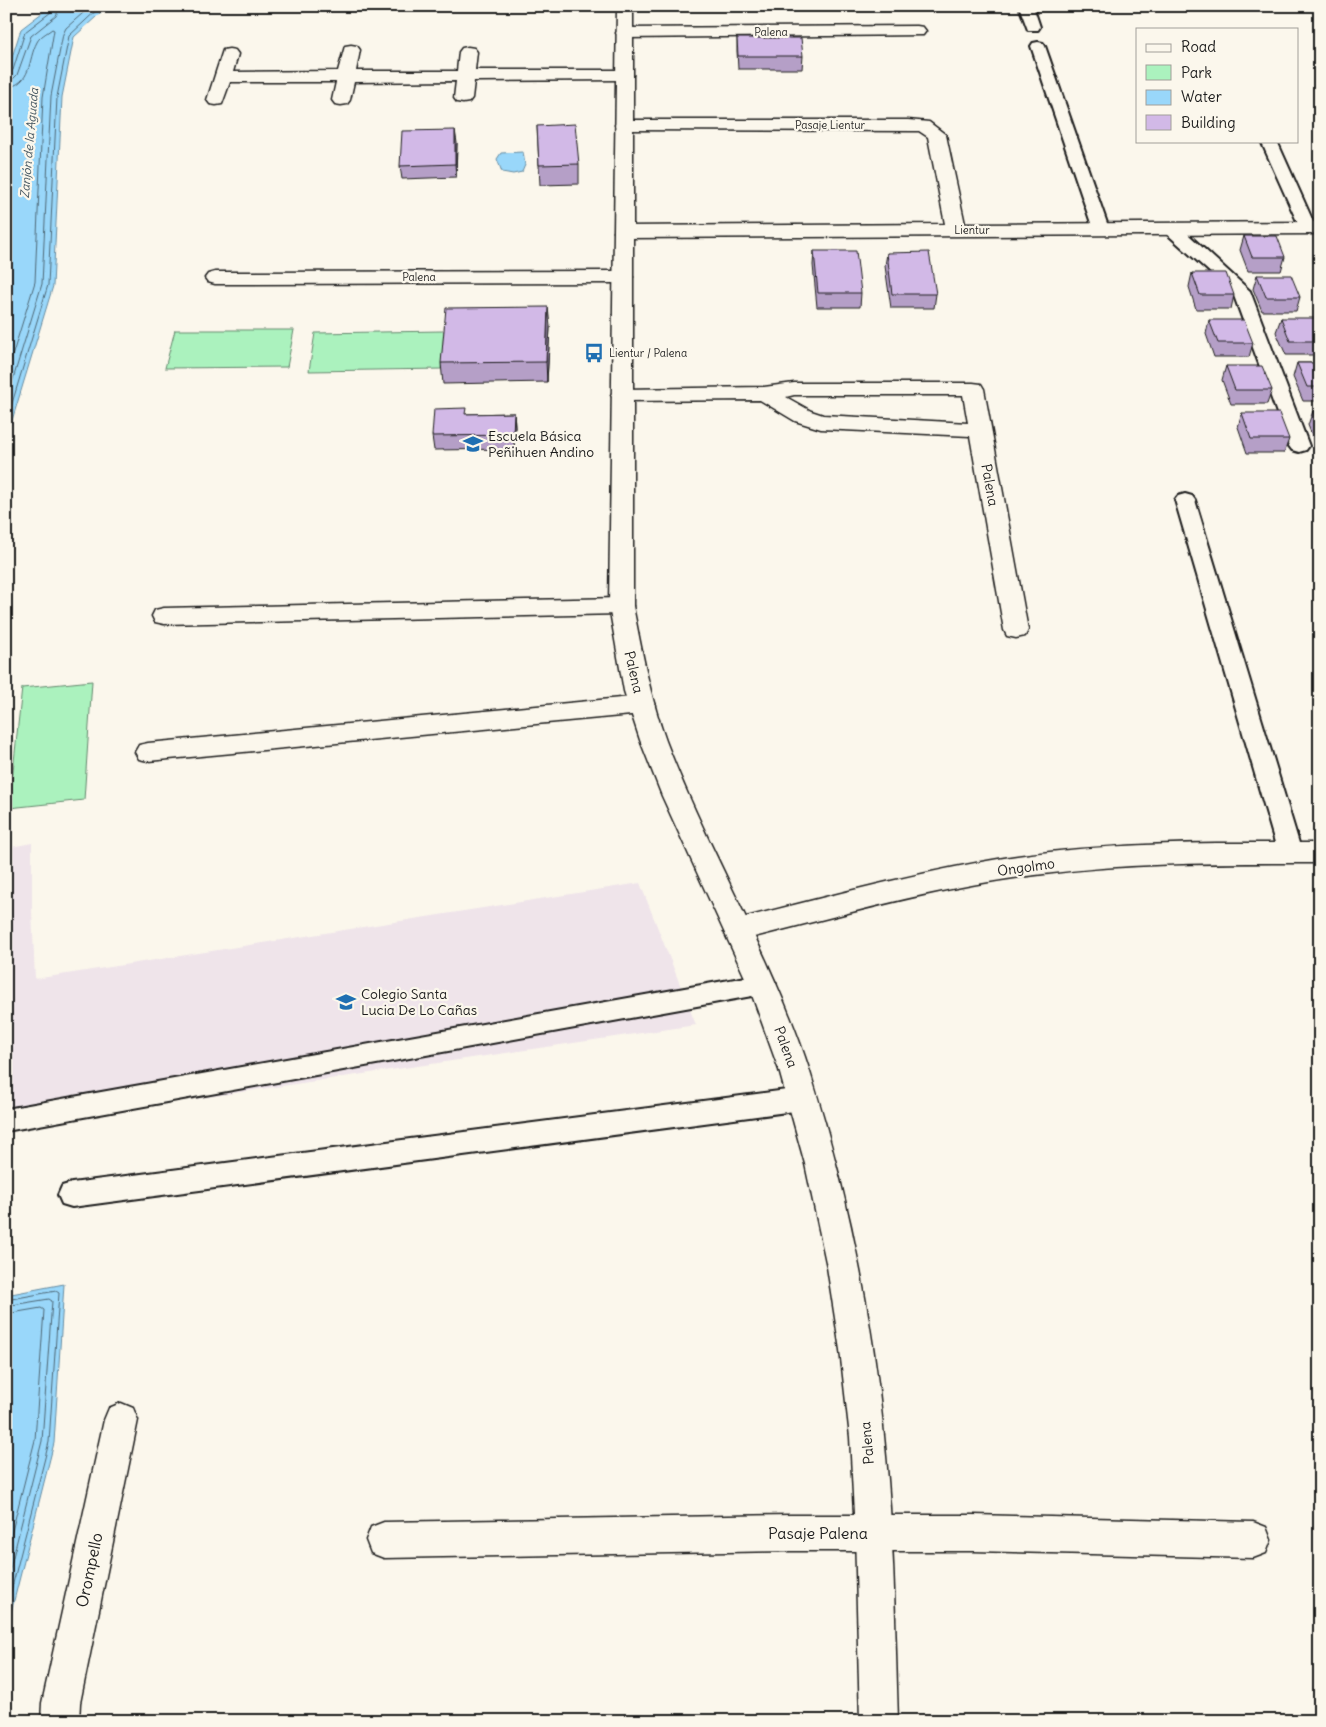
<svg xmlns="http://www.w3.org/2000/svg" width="1326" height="1727" viewBox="0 0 1326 1727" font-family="Delius,sans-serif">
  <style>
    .built { fill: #efe4ea }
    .green { fill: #abf2be; stroke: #64876d }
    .water { fill: #99d7fa; stroke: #678ca1 }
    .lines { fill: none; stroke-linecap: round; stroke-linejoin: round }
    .shore { stroke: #4e6775; stroke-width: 1 }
    .service-casing { stroke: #1c1c1c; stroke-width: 4 }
    .minor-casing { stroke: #1c1c1c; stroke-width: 3 }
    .tertiary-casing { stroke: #1c1c1c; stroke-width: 3 }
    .service { fill: #fbf7ec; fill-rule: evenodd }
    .minor { fill: #fbf7ec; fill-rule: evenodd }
    .tertiary { fill: #fbf7ec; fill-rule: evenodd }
    .wall { fill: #b59fc7; stroke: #1c1c1c }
    .shaded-wall { fill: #9382a2; stroke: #1c1c1c }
    .building { fill: #d2b9e7; stroke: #1c1c1c }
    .labels { text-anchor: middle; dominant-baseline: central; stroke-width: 4.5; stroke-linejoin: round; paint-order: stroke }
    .far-street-label { font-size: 11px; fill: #1c1c1c; stroke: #fbf7ec }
    .far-poi-label { font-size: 11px; fill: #1c1c1c; stroke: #fbf7ec; text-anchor: start }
    .far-water-label { font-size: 12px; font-style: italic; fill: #42545f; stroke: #fbf7ec }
    .poi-label { font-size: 14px; fill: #1c1c1c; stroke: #fbf7ec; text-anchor: start }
    .street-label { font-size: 14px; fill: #1c1c1c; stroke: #fbf7ec }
    .near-street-label { font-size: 16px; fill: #1c1c1c; stroke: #fbf7ec }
  </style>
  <rect width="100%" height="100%" fill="#fbf7ec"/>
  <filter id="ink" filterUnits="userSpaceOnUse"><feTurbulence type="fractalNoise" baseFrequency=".02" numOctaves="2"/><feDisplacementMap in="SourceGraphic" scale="10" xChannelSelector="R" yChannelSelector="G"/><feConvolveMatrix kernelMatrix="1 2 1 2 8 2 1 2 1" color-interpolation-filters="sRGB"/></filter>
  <g filter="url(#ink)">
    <!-- built -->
    <path class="built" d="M32 843V910L35 979 640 883 696 1025 79 1116 36 1123 6 1133V848Z"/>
    <!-- green -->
    <path class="green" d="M175 330H294L287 367 165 368Z
      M444 331 441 369 309 371 315 333Z
      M92 681 84 800 9 808 22 688Z"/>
    <!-- water -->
    <path class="water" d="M51 6H108L74 37 62 97 53 286 6 440V76L21 29Z
      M523 152 525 165 522 172 513 174 502 172 497 159 501 153Z
      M64 1284 54 1443 6 1632V1295Z"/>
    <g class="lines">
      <!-- shore -->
      <path class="shore" d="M6 74 13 70 25 32 51 12 53 6
        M6 80 13 79 17 75 31 36 56 16 60 6
        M6 88C33 83 27 61 37 42 40 36 47 33 52 29L54 30 43 97 35 282 6 376
        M6 402 42 284 51 96 63 34 66 28 91 6
        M6 423 48 285 57 97 69 36 101 6
        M6 1300 56 1291 59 1293 49 1442 6 1611
        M6 1306 49 1299 52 1301 42 1441 6 1585
        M6 1314 41 1308 44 1310 35 1440 6 1555"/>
      <defs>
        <path id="service" d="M1019 6H1033L1040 27 1038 30H1028Z
          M1038 42 1043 43 1045 46 1109 229 1107 233H1095L1093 229 1031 46 1033 43Z
          M1261 141H1277L1316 228 1314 232H1302L1300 228Z
          M1172 224 1178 225 1250 291 1309 446 1306 450 1299 452 1292 450 1289 446 1233 293 1166 233 1164 229 1166 225Z
          M1185 494 1192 496 1195 500 1302 853 1298 859 1290 862 1282 859 1278 853 1175 500 1178 496Z
          M763 974 772 977 776 984 772 991 763 994 6 1131V1109Z
          M802 1088 811 1091 815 1099 811 1107 802 1110 72 1207 62 1204 58 1195 62 1186 72 1183Z"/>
        <path id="minor" d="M917 26 923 27 926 31 923 35 625 38 619 37 616 33 619 29 625 28Z
          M351 45 357 46 360 50 356 71H457L459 52 462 48 468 47 474 48 477 52 475 70H624L630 71 633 75 630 79 624 80 474 81 472 98 469 102 463 103 457 102 454 98 456 81 354 82 350 100 347 104 341 105 335 104 332 100 336 82H230L222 104 216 105 210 104 207 100 223 50 229 49 235 50 238 54 233 72 338 71 345 46Z
          M624 120H908L929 122 946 135 965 224 1320 222V234L624 238 617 236 614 232 617 228 624 226 945 224 928 137 919 131 624 130 618 129 615 125 618 121Z
          M623 271 630 273 633 277 630 281 623 283 215 284 208 282 205 278 208 274 215 272Z
          M794 383H973L981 384 984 389 1028 630 1025 636 1016 638 1007 636 1004 630 970 436 821 429 795 421 760 400 622 401 614 400 611 395 614 390 622 389 764 387ZM794 395H963L968 423 823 415 811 411 786 397Z
          M621 598 630 600 633 606 630 612 621 614 164 624 155 622 152 616 155 610 164 608Z
          M642 696 651 699 655 705 651 711 642 714 148 761 139 759 135 752 139 745 148 743Z
          M1216 843H1320V863C1228 863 1135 862 1044 874 940 886 839 916 738 941L728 938 724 930 728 922 738 919C826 897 914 873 1004 858 1074 847 1145 844 1216 843Z
          M121 1403 133 1408 138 1420 80 1703 79 1721H41L42 1703 104 1420 109 1408Z
          M791 1515H973L1253 1522 1266 1527 1271 1540 1266 1553 1253 1558 973 1551H791L384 1558 371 1553 366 1540 371 1527 384 1522Z"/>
        <path id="tertiary" d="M617 6H633V606C642 652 650 697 666 741 709 854 773 957 810 1072 847 1190 872 1313 884 1436 894 1531 895 1626 898 1721H860L855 1533 850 1437 840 1350 827 1267 805 1164 779 1070 748 984 662 796 640 740 624 691 609 606Z"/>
      </defs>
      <!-- service casing -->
      <use href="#service" class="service-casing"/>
      <!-- minor casing -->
      <use href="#minor" class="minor-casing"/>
      <!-- tertiary casing -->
      <use href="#tertiary" class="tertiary-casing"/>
      <!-- service -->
      <use href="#service" class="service"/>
      <!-- minor -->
      <use href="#minor" class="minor"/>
      <!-- tertiary -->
      <use href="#tertiary" class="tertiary"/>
    </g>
    <!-- wall -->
    <path class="wall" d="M737 38 803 56 802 69H738L737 51Z
      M537 126 579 164V184L540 185Z
      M457 143 456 177 402 179 400 166Z
      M1244 236 1285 257 1281 271H1248L1240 250Z
      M814 251 861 293 860 307H817L813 265Z
      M887 253 936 294 934 308H891L885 266Z
      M1192 273 1234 295 1231 309H1196L1189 287Z
      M1257 275 1300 297 1296 311H1262L1253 289Z
      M1281 318 1320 327V355H1286L1276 332Z
      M1209 320 1253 343 1249 357H1214L1206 334Z
      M550 327 547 382 443 384 441 363Z
      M1297 363H1320V401H1303L1293 377Z
      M1226 366 1272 390 1267 404H1231L1222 380Z
      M1313 411H1320V451H1318L1308 425Z
      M514 413 515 427 514 449 434 450 432 436 466 414Z
      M1242 413 1289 439 1284 453H1247L1238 427Z"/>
    <!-- shaded-wall -->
    <path class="shaded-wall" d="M455 130 457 143 456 177 455 164Z
      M548 307 550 327 547 382 546 362Z
      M514 413 515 427 514 449 513 435Z"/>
    <!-- building -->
    <path class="building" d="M737 38H801L803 56H738Z
      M575 124 579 164 539 165 537 126Z
      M455 130V164L400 166 402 131Z
      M1244 236H1277L1285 257H1252Z
      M814 251H856L861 293H818Z
      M929 252 936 294H892L887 253Z
      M1192 273H1226L1234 295H1200Z
      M1257 275H1291L1300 297H1266Z
      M548 307 546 362 441 363 446 308Z
      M1281 318H1316L1320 327V341H1290Z
      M1209 320H1244L1253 343H1218Z
      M1297 363H1320V387H1307Z
      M1226 366H1262L1272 390H1235Z
      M466 408 465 414 514 413 513 435 432 436 434 409Z
      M1313 411H1320V430Z
      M1242 413H1279L1289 439H1251Z"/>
  </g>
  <!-- icons -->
  <defs>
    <symbol id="bus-bare" viewBox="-9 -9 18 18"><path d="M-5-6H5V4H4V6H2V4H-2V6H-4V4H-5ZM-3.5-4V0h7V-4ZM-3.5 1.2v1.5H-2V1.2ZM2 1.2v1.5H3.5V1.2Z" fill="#1f6fb2" stroke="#fbf7ec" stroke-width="2.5" paint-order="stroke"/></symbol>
    <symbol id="school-bare" viewBox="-9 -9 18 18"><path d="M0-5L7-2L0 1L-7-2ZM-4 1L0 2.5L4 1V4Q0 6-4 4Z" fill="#1f6fb2" stroke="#fbf7ec" stroke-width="2.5" paint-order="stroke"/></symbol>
  </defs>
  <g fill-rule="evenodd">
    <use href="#bus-bare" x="580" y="339" width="28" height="28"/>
    <use href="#school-bare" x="459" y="430" width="28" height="28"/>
    <use href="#school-bare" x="332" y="988" width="28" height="28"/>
  </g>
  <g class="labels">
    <!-- far-street labels -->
    <g class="far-street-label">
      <text x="771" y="32">Palena</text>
      <text x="830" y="125">Pasaje Lientur</text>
      <text x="972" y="230">Lientur</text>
      <text x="419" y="277">Palena</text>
    </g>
    <!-- far-poi labels -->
    <g class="far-poi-label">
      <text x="609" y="353">Lientur / Palena</text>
    </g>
    <!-- far-water labels -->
    <g class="far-water-label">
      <text transform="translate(29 143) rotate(-85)">Zanjón de la Aguada</text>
    </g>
    <!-- poi labels -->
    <g class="poi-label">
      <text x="488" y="436">Escuela Básica<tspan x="488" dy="16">Peñihuen Andino</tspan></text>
      <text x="361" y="994">Colegio Santa<tspan x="361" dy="16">Lucia De Lo Cañas</tspan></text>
    </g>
    <!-- street labels -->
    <g class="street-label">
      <text transform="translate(990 485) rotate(80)">Palena</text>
      <text transform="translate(634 672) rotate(77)">Palena</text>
      <text transform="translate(1026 867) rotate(-8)">Ongolmo</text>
      <text transform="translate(786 1047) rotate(70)">Palena</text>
      <text transform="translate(867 1443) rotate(-95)">Palena</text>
    </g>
    <!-- near-street labels -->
    <g class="near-street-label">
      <text x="818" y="1533">Pasaje Palena</text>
      <text transform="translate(89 1570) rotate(-78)">Orompello</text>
    </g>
  </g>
  <!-- margin -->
  <rect width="1326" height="1727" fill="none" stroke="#fbf7ec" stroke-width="25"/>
  <rect x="12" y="12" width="1301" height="1702" fill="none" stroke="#1c1c1c" stroke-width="2" filter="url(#ink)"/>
  <!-- legend -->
  <rect x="1136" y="28" width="162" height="115" fill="#fbf7ec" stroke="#a29f99"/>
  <rect x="1146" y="44" width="25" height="8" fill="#fbf7ec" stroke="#a29f99"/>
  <text x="1181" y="52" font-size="15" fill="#1c1c1c">Road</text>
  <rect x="1146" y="65" width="25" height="15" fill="#abf2be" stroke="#a29f99"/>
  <text x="1181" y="78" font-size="15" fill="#1c1c1c">Park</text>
  <rect x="1146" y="90" width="25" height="15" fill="#99d7fa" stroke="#a29f99"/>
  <text x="1181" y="102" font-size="15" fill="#1c1c1c">Water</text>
  <rect x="1146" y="115" width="25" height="15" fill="#d2b9e7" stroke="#a29f99"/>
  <text x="1181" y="128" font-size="15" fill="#1c1c1c">Building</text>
</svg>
